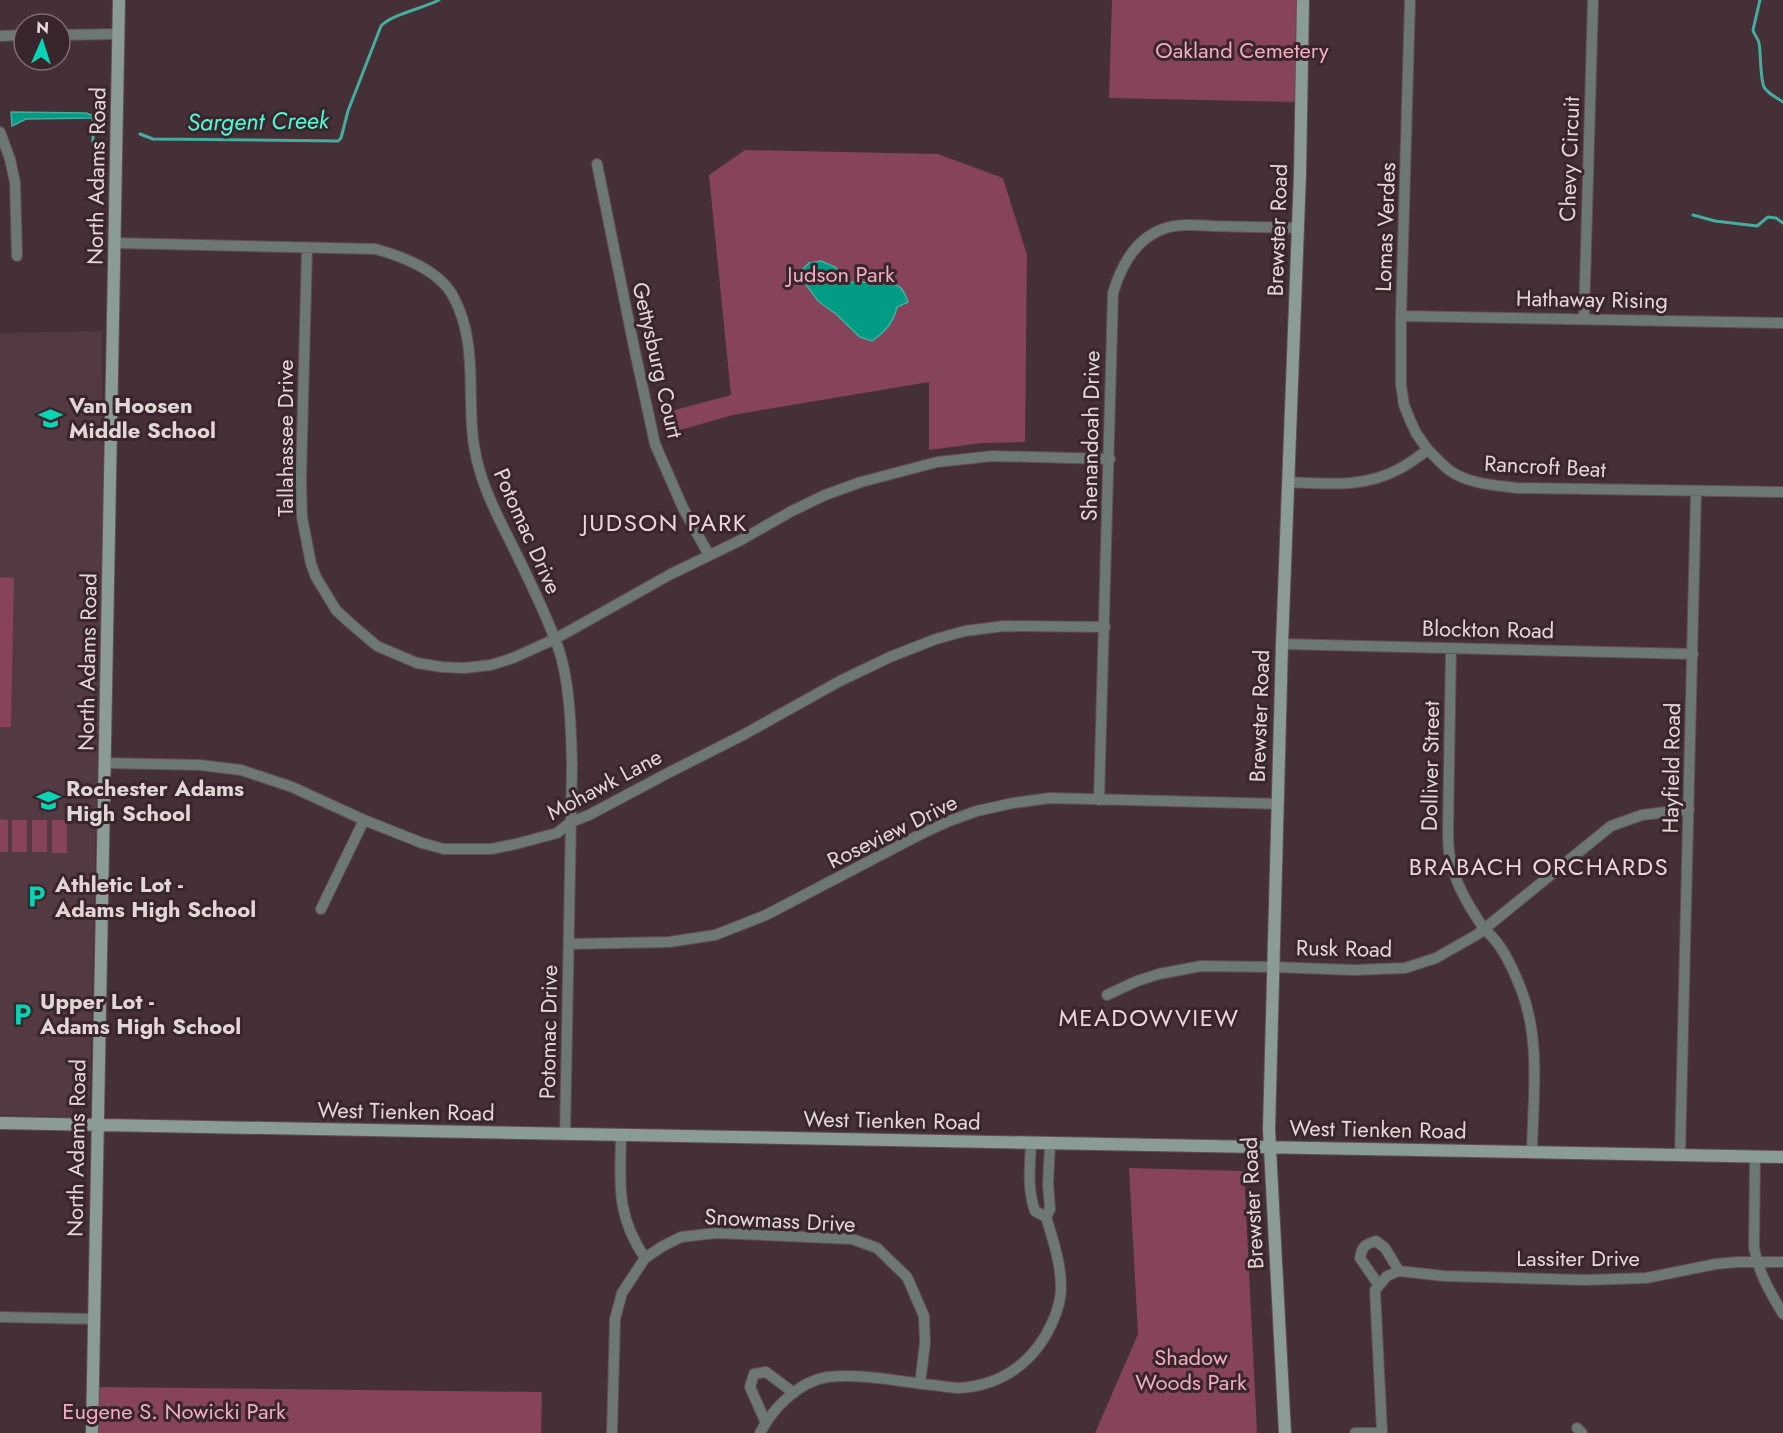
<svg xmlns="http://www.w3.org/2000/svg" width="1783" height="1433" viewBox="0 0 1783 1433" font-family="Jost,sans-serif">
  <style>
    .built { fill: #533941 }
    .green { fill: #86435a }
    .water { fill: #029c84; stroke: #46ad9e; stroke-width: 1.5 }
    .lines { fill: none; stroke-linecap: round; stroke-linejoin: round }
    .stream { stroke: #46ad9e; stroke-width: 3 }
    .street-casing { stroke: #614e53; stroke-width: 12 }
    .secondary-casing { stroke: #614e53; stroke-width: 14 }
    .street { stroke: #6d7774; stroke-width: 10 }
    .secondary { stroke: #8b9b96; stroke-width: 12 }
    .labels { text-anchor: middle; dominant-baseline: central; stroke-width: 6; stroke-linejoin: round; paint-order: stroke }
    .park-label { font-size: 22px; fill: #f2acc1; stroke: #39262c }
    .street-label { font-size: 22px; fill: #e3d6d9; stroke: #39262c }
    .poi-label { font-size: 22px; font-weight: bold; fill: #e3d6d9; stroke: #39262c; text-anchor: start }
    .water-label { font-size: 24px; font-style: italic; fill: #4ff8d7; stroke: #39262c }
    .neighbourhood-label { font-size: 24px; letter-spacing: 1.5px; fill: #edd3da; stroke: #39262c }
  </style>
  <rect width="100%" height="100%" fill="#443036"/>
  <!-- built -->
  <path class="built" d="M102 331 103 506 90 1098 73 1097 72 1117 0 1115V333Z"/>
  <!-- green -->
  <path class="green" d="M1112 0H1297L1295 102 1109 98Z
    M745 150 938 154 1003 178 1027 255 1025 442 982 443 929 450V382L733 415 666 434 660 414 731 395 709 175Z
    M0 577 14 578 11 727H0Z
    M0 819 8 820V852H0Z
    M12 820H27V852H12Z
    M32 820H47V852H32Z
    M52 820H67V853H52Z
    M1129 1168 1244 1171 1257 1433H1095L1138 1334Z
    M98 1387 542 1392 541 1433H97Z"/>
  <!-- water -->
  <path class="water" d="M11 112 86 113 94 116 93 118 26 119 12 126Z
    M821 261 835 267 849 282C862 283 888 280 898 286 904 289 906 297 908 302L897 307C893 323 886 331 872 341L860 337 836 314 818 301 807 286 801 271 809 263Z"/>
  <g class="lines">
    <!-- stream -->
    <path class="stream" d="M1760 0 1753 30C1754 35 1758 38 1759 43 1761 53 1760 78 1764 87 1767 93 1777 98 1783 102
      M140 134 153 139 338 141 341 138 348 111 381 26C392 14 422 9 439 0
      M93 145V118
      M1693 215 1715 221 1757 226 1768 217 1776 218 1783 223"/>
    <defs>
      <path id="street" d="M1410 0 1401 316V385L1404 405 1410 420 1416 433 1428 450
        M60 35 119 34
        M0 36 24 35
        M0 132 10 159 15 182 17 256
        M597 164 634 347 655 444 683 508 709 555
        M116 243 375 249C402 256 441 271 454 298 482 351 462 412 479 468 486 494 499 519 511 543 528 577 545 612 558 647 570 681 571 729 572 765L565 1135
        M307 249 301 478 302 517 311 564 316 577 336 610 350 623 377 646 417 663 442 667 464 668 491 665 513 658 555 639 671 574 741 540 790 512 825 495 861 482 937 462 993 456 1110 459
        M1401 316 1783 323
        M1584 318 1593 0
        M1289 482C1327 484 1366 488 1401 468 1410 463 1419 456 1428 450 1435 456 1441 464 1449 470 1468 484 1494 485 1517 488L1783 492
        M1282 644 1693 654
        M1451 648 1448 830C1448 839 1448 849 1450 857 1454 882 1469 907 1483 927 1488 933 1494 938 1498 944 1508 957 1515 974 1521 989 1541 1040 1533 1098 1532 1152
        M106 763 200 765 241 770 292 787 364 820 422 843 444 849H491L516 844 557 833 571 822 589 815 668 773 743 735 840 681 890 657 936 639 965 631 1004 626 1105 627
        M1099 800 1113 293C1121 266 1135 239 1163 229 1178 223 1198 225 1214 226 1242 227 1270 227 1298 228
        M321 909 364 820
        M569 944 669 942 715 935 766 915 923 833 949 821 977 811 1013 803 1050 798 1277 804
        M1107 995 1137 981 1159 974 1201 966 1273 967 1354 970 1405 968 1436 958 1478 934 1611 826 1642 815 1689 809
        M621 1136C620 1186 616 1215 645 1258
        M1031 1144C1030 1166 1027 1189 1035 1211L1046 1217 1050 1209 1048 1184 1050 1144
        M1680 1155 1696 491
        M1755 1157 1754 1247C1758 1272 1770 1292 1783 1314
        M1378 1284 1360 1258C1362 1247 1365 1244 1376 1241L1385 1248 1399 1271
        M0 1317 93 1319
        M766 1423 750 1387 754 1374 766 1372 794 1393
        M1577 1428 1582 1433
        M1382 1432 1375 1290 1387 1276 1399 1271 1444 1276 1585 1280 1646 1278 1716 1264 1737 1262H1783
        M612 1433 615 1319 622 1293 645 1258 663 1246 681 1237 716 1233 852 1239 877 1248 907 1277 924 1316 925 1343 920 1384
        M760 1433C773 1408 799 1381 828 1377 862 1373 900 1382 933 1385 942 1386 952 1388 960 1388 1003 1385 1035 1361 1052 1323 1057 1312 1061 1300 1061 1288 1061 1263 1053 1240 1046 1217
        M1355 1433H1382"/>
      <path id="secondary" d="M0 1123 1783 1157
        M92 1433 119 0
        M1285 1433 1269 1129 1282 644 1300 174 1303 0"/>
    </defs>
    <!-- street casing -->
    <use href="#street" class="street-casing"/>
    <!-- secondary casing -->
    <use href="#secondary" class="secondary-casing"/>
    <!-- street -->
    <use href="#street" class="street"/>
    <!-- secondary -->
    <use href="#secondary" class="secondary"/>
  </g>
  <!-- icons -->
  <defs>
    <symbol id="school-bare" viewBox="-9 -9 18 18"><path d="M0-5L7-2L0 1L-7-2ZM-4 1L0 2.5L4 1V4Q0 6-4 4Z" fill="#08d5b5" stroke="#39262c" stroke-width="2.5" paint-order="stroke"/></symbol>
    <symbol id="parking-bare" viewBox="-9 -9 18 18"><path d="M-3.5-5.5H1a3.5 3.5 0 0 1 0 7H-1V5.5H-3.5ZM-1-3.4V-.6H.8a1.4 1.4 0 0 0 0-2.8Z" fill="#08d5b5" stroke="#39262c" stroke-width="2.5" paint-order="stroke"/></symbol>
  </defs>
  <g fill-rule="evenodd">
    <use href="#school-bare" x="34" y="402" width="33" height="33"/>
    <use href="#school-bare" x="32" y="784" width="33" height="33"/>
    <use href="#parking-bare" x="20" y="880" width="33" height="33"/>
    <use href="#parking-bare" x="6" y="998" width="33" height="33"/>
  </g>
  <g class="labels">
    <!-- park labels -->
    <g class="park-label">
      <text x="1242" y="50">Oakland Cemetery</text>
      <text x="841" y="274">Judson Park</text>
      <text x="1191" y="1357">Shadow<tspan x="1191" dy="25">Woods Park</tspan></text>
      <text x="174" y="1411">Eugene S. Nowicki Park</text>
    </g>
    <!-- street labels -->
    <g class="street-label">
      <text transform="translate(1569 159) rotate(-88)">Chevy Circuit</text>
      <text transform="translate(96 176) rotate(-89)">North Adams Road</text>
      <text transform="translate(1385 227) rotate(-88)">Lomas Verdes</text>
      <text transform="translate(1277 230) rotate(-88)">Brewster Road</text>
      <text transform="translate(1592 299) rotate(1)">Hathaway Rising</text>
      <text transform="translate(658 360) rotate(77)">Gettysburg Court</text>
      <text transform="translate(1090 436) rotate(-89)">Shenandoah Drive</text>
      <text transform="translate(285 438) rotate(-90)">Tallahassee Drive</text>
      <text transform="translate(1545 466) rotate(3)">Rancroft Beat</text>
      <text transform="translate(528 531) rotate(66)">Potomac Drive</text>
      <text transform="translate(1488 629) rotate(1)">Blockton Road</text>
      <text transform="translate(87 662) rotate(-89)">North Adams Road</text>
      <text transform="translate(1259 716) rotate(-88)">Brewster Road</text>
      <text transform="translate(1430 766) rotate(-89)">Dolliver Street</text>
      <text transform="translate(1671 768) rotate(-89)">Hayfield Road</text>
      <text transform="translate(604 784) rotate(-28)">Mohawk Lane</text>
      <text transform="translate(892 831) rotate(-26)">Roseview Drive</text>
      <text transform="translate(1344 948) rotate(1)">Rusk Road</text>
      <text transform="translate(548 1032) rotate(-89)">Potomac Drive</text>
      <text transform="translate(406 1111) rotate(1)">West Tienken Road</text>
      <text transform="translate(892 1120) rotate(1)">West Tienken Road</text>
      <text transform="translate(1378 1129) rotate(1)">West Tienken Road</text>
      <text transform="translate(76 1148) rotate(-89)">North Adams Road</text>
      <text transform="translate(1252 1203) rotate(-93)">Brewster Road</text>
      <text transform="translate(780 1220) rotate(3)">Snowmass Drive</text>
      <text x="1578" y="1258">Lassiter Drive</text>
    </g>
    <!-- poi labels -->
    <g class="poi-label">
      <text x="69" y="405">Van Hoosen<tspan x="69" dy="25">Middle School</tspan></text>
      <text x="66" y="788">Rochester Adams<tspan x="66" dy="25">High School</tspan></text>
      <text x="55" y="884">Athletic Lot -<tspan x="55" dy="25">Adams High School</tspan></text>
      <text x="40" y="1001">Upper Lot -<tspan x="40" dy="25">Adams High School</tspan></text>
    </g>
    <!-- water labels -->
    <g class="water-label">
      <text transform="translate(258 121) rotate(-1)">Sargent Creek</text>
    </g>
    <!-- neighbourhood labels -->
    <g class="neighbourhood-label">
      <text x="665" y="522">JUDSON PARK</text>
      <text x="1539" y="866">BRABACH ORCHARDS</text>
      <text x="1149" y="1017">MEADOWVIEW</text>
    </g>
  </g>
  <!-- north arrow -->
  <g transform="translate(42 42) rotate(3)"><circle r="28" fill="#39262c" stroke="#7d6c71" stroke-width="1.5"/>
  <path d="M0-4.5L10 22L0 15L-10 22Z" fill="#08d5b5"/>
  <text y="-9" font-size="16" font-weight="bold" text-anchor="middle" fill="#e3d6d9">N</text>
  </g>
</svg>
